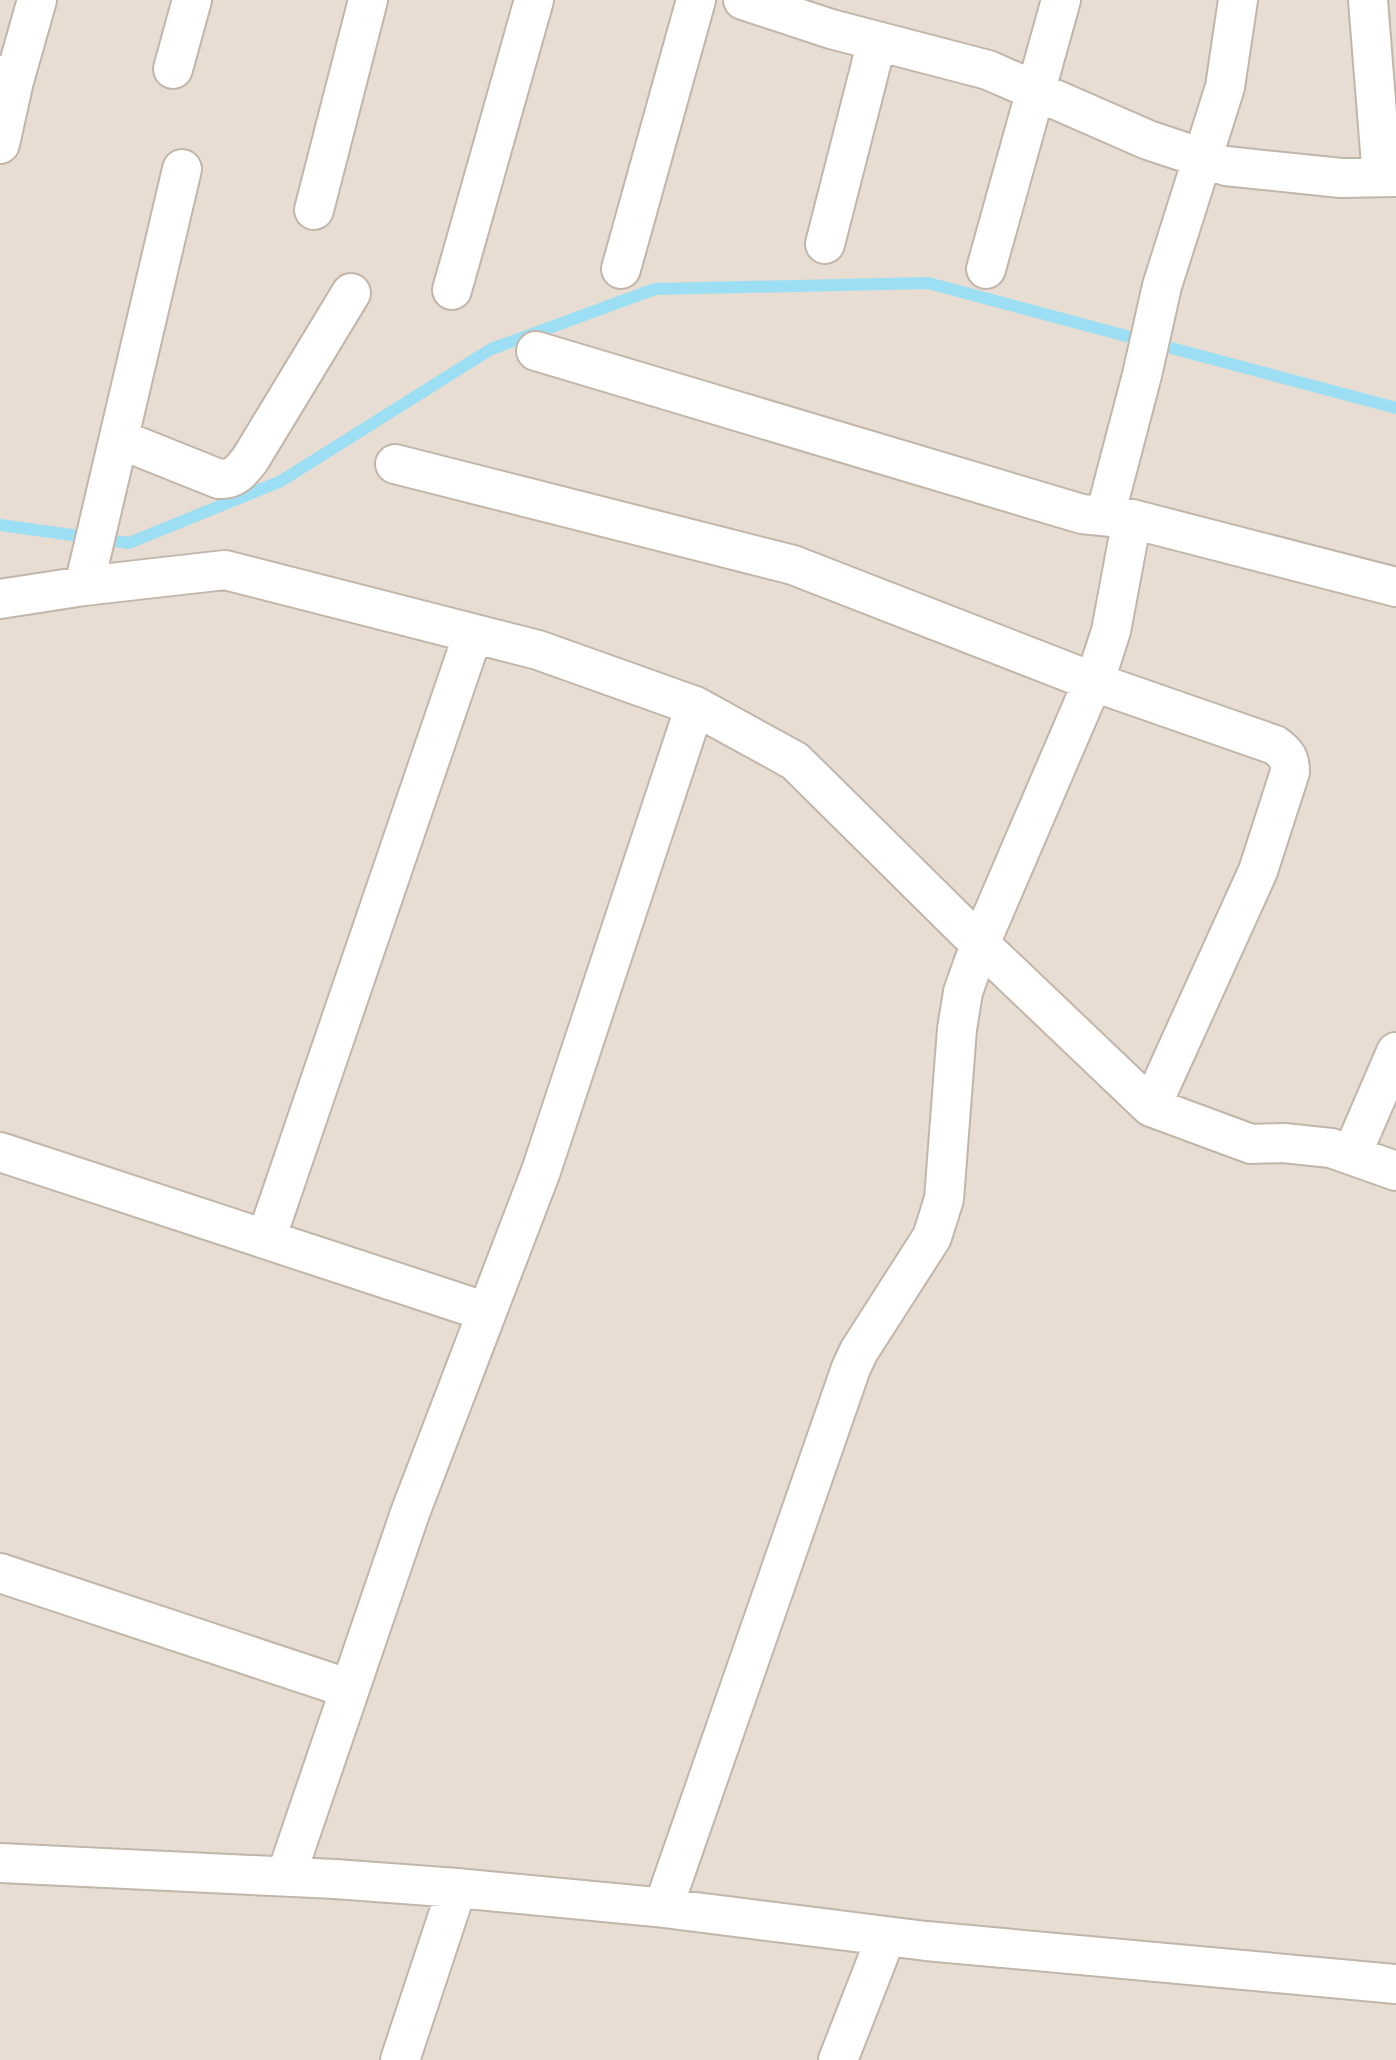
<svg xmlns="http://www.w3.org/2000/svg" width="1396" height="2060" viewBox="0 0 1396 2060" font-family="Inter,sans-serif">
  <style>
    .residential { fill: #e7ddd2 }
    .lines { fill: none; stroke-linecap: round; stroke-linejoin: round }
    .stream { stroke: #9cdff4; stroke-width: 12 }
    .street-casing { stroke: #c2b5a9; stroke-width: 42 }
    .street { stroke: #fff; stroke-width: 38 }
  </style>
  <rect width="100%" height="100%" fill="#f3ece4"/>
  <!-- residential -->
  <path class="residential" d="M0 0H1396V2060H0Z"/>
  <g class="lines">
    <!-- stream -->
    <path class="stream" d="M0 525 129 543 281 481 491 349 655 289 928 283 1396 408"/>
    <defs>
      <path id="street" d="M743 0 831 29 988 70 1148 140 1226 166 1341 178 1396 177
        M1368 0 1382 177
        M173 69 192 0
        M0 75 14 81 37 0
        M0 144 14 81
        M314 210 368 0
        M825 244 877 41
        M621 269 696 0
        M986 269 1061 0
        M452 290 534 0
        M536 351 1082 514 1132 519 1396 587
        M119 439 219 479C235 480 242 470 251 458L351 293
        M395 464 793 565 1094 682 1275 745C1286 753 1290 758 1290 772L1258 871 1151 1107
        M1105 516 1142 375 1162 286 1225 87 1238 0
        M84 586 182 169
        M0 599 84 586 225 570 538 650 695 706 795 761 980 944 1151 1107 1251 1144 1284 1143 1331 1148 1396 1171
        M0 1152 487 1312
        M1352 1154 1396 1052
        M266 1239 473 634
        M0 1573 350 1689
        M0 1863 335 1879 457 1888 656 1907 926 1941 1396 1984
        M286 1876 410 1513 541 1171 695 706
        M663 1908 851 1368 859 1351 932 1237 944 1199 957 1029 963 992 980 944 1100 665 1111 631 1132 519
        M400 2060 457 1888
        M838 2060 886 1937"/>
    </defs>
    <!-- street casing -->
    <use href="#street" class="street-casing"/>
    <!-- street -->
    <use href="#street" class="street"/>
  </g>
</svg>
